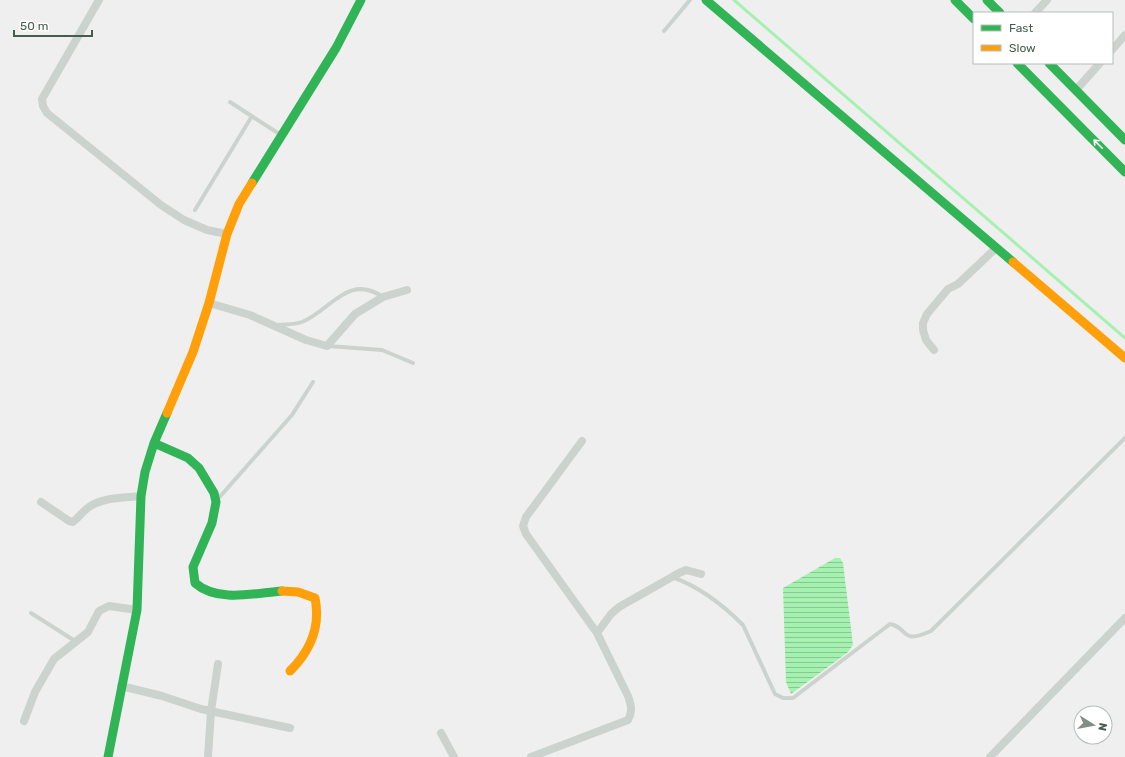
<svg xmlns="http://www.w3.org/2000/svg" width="1125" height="757" viewBox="0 0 1125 757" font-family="Rubik,sans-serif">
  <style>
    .water { fill: url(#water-rules) }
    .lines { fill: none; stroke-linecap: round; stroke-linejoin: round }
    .stream { stroke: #a4f1b0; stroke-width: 3 }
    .lane { stroke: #ccd3cf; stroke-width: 4 }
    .street { stroke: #ccd3cf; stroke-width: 8 }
    .fast { stroke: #30b455; stroke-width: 9 }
    .slow { stroke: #ff9f0a; stroke-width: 9 }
    .oneway { stroke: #fff }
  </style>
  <defs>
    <pattern id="water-rules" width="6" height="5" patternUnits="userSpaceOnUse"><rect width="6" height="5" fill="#a4f1b0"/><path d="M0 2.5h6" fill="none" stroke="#87c692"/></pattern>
  </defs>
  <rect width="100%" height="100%" fill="#f0eff0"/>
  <!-- water -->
  <path class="water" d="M835 558H840L843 563 853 645 847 653 791 694 786 682 783 588Z"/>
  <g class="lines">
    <!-- stream -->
    <path class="stream" d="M734 0 1125 338"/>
    <!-- lane -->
    <path class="lane" d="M664 31 690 0
      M230 102 281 135
      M195 210 252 116
      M277 325C285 324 294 325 302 322 331 310 348 273 383 297
      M328 346 382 350 413 363
      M217 500 292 415 313 382
      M672 577C698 586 724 606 743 625L775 694 783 698H793L890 624C910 628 899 645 931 631L1125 438
      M31 613 75 641"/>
    <!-- street -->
    <path class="street" d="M99 0 42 99 43 106 47 113 161 205 184 220 207 230 227 234
      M1035 13 1047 0
      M1112 50 1125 35
      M1076 90 1100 63
      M209 303 250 315 306 340 327 346 355 314 383 297 407 290
      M934 350 926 340 923 330V323L927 314 948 289 958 284 995 249
      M582 441 526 517 523 526 526 534 597 633
      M41 502 69 521 73 522C79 517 83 511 89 507 103 497 124 498 141 496
      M121 686 162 696 201 709 290 728
      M24 721 35 692 54 659 88 632 99 611 109 606 137 610
      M441 733 454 757
      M208 757 211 711 218 664
      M531 757 628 720C633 711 631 705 628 696L597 633 611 614 619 607 679 573 686 570 701 574
      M990 757 1125 618"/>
    <!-- fast -->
    <path class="fast" d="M706 0 1013 262
      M955 0 974 19
      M987 0 1000 13
      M1017 63 1125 172
      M1049 63 1125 140
      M252 183 336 48 361 0
      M154 443 188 458 199 468 214 493 216 502 212 523 193 567 195 583C218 603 255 593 282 591
      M108 757 137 610 141 496 145 472 154 443 167 413"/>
    <!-- slow -->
    <path class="slow" d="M1013 262 1125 358
      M167 413 193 352 209 303 227 234 239 204 252 183
      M282 591 298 592 315 598C321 627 310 651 290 671"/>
  </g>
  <!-- one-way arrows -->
  <defs><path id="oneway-shaft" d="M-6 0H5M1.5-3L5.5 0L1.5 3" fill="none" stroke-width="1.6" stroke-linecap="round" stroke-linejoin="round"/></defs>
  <use class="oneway" href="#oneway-shaft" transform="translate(1098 144) rotate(-135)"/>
  <!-- legend -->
  <rect x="973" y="12" width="140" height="52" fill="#ffffff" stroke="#b5beb9"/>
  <rect x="981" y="25" width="20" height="6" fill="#30b455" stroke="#b5beb9"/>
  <text x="1009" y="32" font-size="12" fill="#455c4f">Fast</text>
  <rect x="981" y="45" width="20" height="6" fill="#ff9f0a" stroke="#b5beb9"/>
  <text x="1009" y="52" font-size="12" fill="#455c4f">Slow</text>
  <!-- north arrow -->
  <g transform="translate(1093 725) rotate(101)"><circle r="19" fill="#ffffff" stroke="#b5beb9"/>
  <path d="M0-3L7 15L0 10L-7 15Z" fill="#818f87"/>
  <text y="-6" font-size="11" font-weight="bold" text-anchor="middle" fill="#455c4f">N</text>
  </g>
  <!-- scale -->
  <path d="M14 30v6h78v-6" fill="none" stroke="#455c4f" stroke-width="2"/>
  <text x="20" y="30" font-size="12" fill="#455c4f" stroke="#ffffff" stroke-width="3" paint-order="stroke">50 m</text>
</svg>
